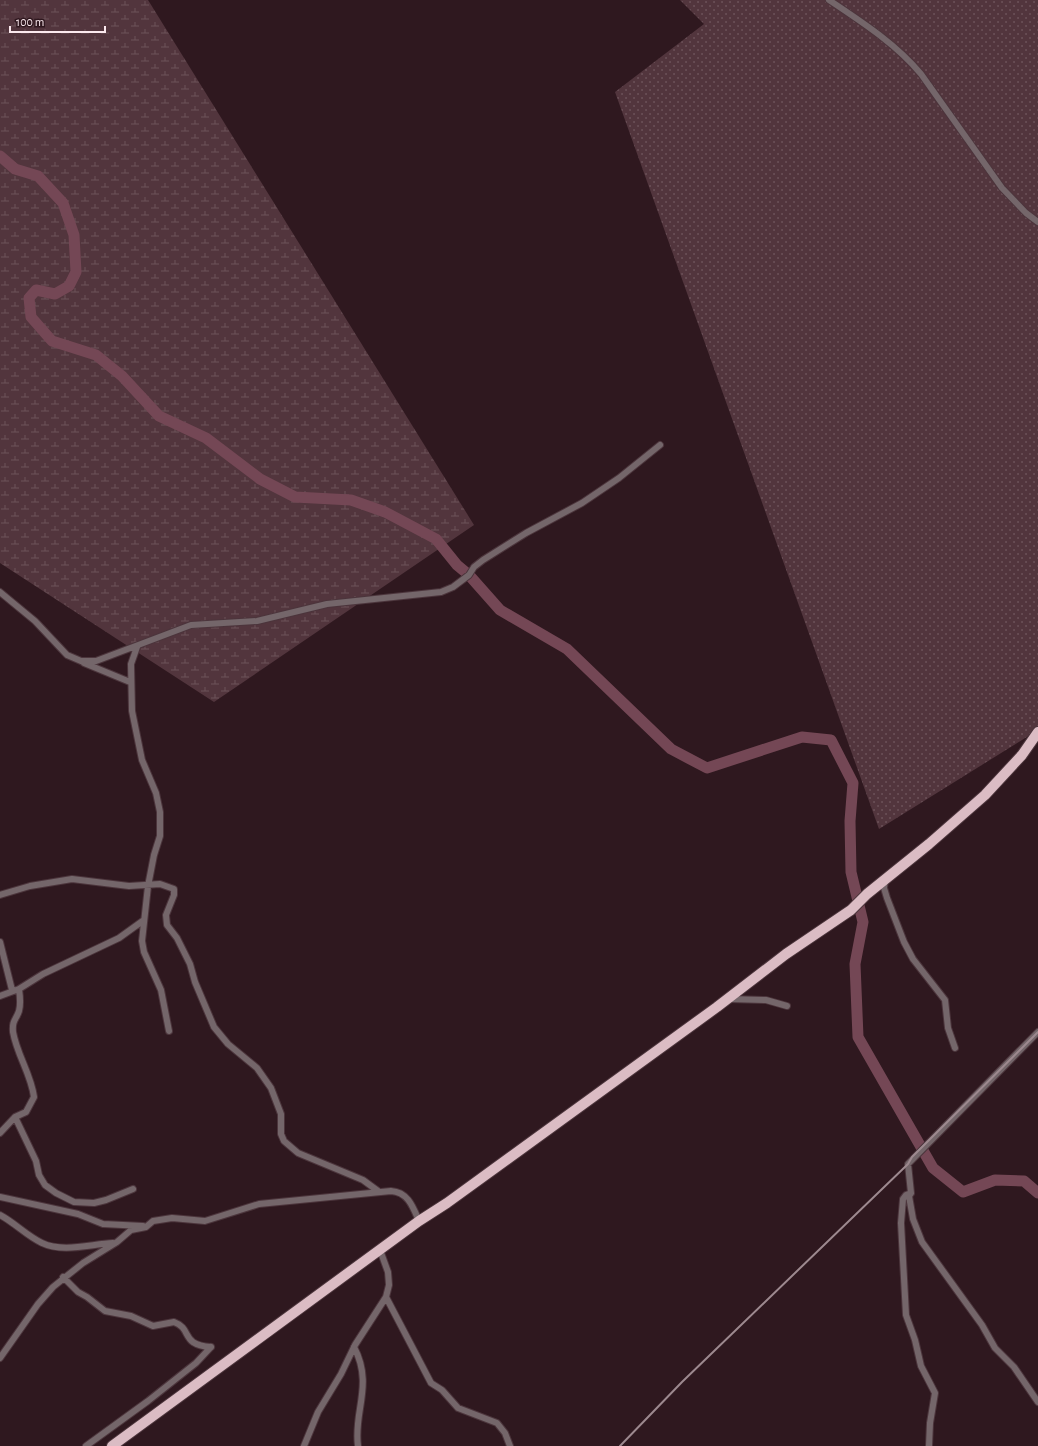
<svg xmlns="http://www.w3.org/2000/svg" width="1038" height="1446" viewBox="0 0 1038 1446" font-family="'Alegreya Sans',sans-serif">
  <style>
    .grass { fill: url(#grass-dots) }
    .wetland { fill: url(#wetland-marsh) }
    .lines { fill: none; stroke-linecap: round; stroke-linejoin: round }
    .river { stroke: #744755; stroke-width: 11 }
    .minor-casing { stroke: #4c353c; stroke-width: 8 }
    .trunk-casing { stroke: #4c353c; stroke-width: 12 }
    .minor { stroke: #74666a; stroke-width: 6 }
    .trunk { stroke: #dbbcc4; stroke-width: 10 }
    .rail { stroke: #9d898f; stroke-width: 2 }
  </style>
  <defs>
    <pattern id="grass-dots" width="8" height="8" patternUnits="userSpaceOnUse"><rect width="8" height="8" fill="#52353d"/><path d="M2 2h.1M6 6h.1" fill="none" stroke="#6c5259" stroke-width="1.8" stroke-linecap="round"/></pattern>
    <pattern id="wetland-marsh" width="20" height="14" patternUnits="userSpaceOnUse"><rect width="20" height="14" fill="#52353d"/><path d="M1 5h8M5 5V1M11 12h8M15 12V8" fill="none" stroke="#6c5259"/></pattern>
  </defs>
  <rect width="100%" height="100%" fill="#2f181f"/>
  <!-- grass -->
  <path class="grass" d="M680 0H1038V730L879 829 615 92 704 24Z"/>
  <!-- wetland -->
  <path class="wetland" d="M0 0H148L474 525 214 702 0 563Z"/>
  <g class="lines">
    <!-- river -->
    <path class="river" d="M0 156 15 169 38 176 63 203 74 235 76 272 69 286 55 294 36 290 29 298 31 317 52 341 96 355 122 376 159 416 206 438 260 479 295 497 351 500 385 512 436 539 457 565 469 575 500 610 567 649 671 749 707 768 802 737 831 740 853 783 850 821 851 872 863 922 855 964 858 1037 933 1168 963 1192 995 1180 1024 1181 1038 1193"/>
    <defs>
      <path id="minor" d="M829 0C862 22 896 44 921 74L1002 188 1026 213 1038 222
        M0 592 35 621 67 655 81 661H96L191 625 257 621 327 604 441 592 453 587 469 575 474 567 483 560 526 533 582 503 619 478 660 445
        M137 647 131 664 132 711 142 760 156 793 160 812V836L154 855 148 886 142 941 144 952 161 990 169 1031
        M84 663 130 682
        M885 879 884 888 887 898 904 942 913 959 945 1000 948 1028 955 1048
        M0 895 30 886 72 879 129 886 160 884 174 889V895L166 915 167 925 177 938 190 964 195 982 214 1027 228 1044 257 1068 271 1088 281 1114V1134L284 1141 298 1153 363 1180 378 1191
        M0 942 12 990
        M0 996 19 989 43 974 119 938 144 920
        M729 999 766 1000 787 1006
        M1038 1032 908 1164 911 1193 909 1196 913 1219 922 1242 982 1325 995 1348 1014 1367 1038 1402
        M15 1117 36 1161 39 1175 45 1185 56 1193 74 1202 94 1203 106 1200 133 1189
        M0 1133 15 1117 26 1112 34 1097C31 1074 17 1055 13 1032 12 1020 16 1020 19 1011 21 1004 20 996 19 989
        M911 1193 906 1195 903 1199 901 1223 906 1315 915 1340 921 1366 935 1393 930 1423 929 1446
        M0 1197 78 1214 103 1224 143 1226
        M0 1215C15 1223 27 1236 42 1243 63 1253 91 1244 113 1243
        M63 1277 78 1292 87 1297 105 1311 131 1316 153 1326 174 1322C193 1329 180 1345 211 1347
        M386 1297 431 1383 442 1390 458 1408 497 1423 505 1433 510 1446
        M354 1347C374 1385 353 1412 358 1446
        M0 1358 38 1304 53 1287 83 1263 117 1242 131 1230 146 1227 153 1221 172 1218 205 1221 259 1204 391 1191C408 1192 413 1207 419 1221
        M86 1446 148 1401 196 1363 211 1347
        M304 1446 318 1412 341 1374 355 1345 386 1297 389 1285 388 1272 380 1250"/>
      <path id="trunk" d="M112 1446 419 1221 447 1203 717 1007 786 954 851 910 867 894 929 844 985 795 1022 755 1038 732"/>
    </defs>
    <!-- minor casing -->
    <use href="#minor" class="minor-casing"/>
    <!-- trunk casing -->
    <use href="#trunk" class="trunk-casing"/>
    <!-- minor -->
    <use href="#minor" class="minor"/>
    <!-- trunk -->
    <use href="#trunk" class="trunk"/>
    <!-- rail -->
    <path class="rail" d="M620 1446 682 1382 908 1164 912 1157 1038 1032"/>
  </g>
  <!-- scale -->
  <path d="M10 26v6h95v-6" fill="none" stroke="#fbe9ee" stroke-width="2"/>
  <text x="16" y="26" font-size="12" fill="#fbe9ee" stroke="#2f181f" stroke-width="3" paint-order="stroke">100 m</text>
</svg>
